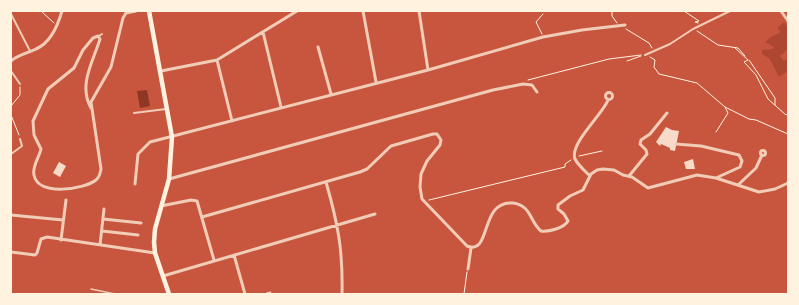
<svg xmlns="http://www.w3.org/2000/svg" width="799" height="305" viewBox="0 0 799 305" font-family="Helvetica,sans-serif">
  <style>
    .green { fill: #ae4732 }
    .water { fill: #8f3625 }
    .building { fill: #f7dbc8 }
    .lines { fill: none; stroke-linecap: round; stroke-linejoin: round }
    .path { stroke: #fff3e0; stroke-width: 1 }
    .service { stroke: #f1ccb7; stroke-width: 1.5 }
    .pedestrian { stroke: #f1ccb7; stroke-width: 2 }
    .minor { stroke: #f1ccb7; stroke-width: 3 }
    .primary { stroke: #fff3e0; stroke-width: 4.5 }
  </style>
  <rect width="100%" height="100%" fill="#c8553d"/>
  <!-- green -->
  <path class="green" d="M784 22 788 28V49L780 56 784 61 786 59 788 61V71L779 77 770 59 762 54V50L773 49 774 47 765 42 771 37 781 32 777 28Z"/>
  <!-- water -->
  <path class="water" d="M147 90 150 106 140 108 137 91Z"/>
  <!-- building -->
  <path class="building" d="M666 127 672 130 679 131 675 151 670 150V148L661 144 660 146 656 142Z
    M693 159 695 169H686L684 162Z
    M59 162 66 166 60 177 53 173Z"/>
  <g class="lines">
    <!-- path -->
    <path class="path" d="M41 11 54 23
      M612 11V16L617 23
      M684 11 699 21 695 22 698 23
      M626 29 649 43 652 48
      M697 31 718 45 738 48 745 56
      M542 34 536 22 543 14
      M735 48 748 60 744 62 756 75 768 99 786 115 788 113
      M650 57 655 60 654 67 659 74 697 83 725 107 749 119 756 120 788 134
      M749 60 775 98V105
      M627 61 641 56
      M528 80 609 59 641 55
      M11 106 20 95V87
      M11 115 19 135
      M716 132 728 113 725 107
      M579 156 602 151
      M429 200 565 167V164L571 160
      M464 294 467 272"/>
    <!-- service -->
    <path class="service" d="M91 289 115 294"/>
    <!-- pedestrian -->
    <path class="pedestrian" d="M11 14 30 51
      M99 36 102 34
      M645 55 670 44 693 29 730 11
      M11 71 20 84
      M134 113 166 109
      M11 154 22 146 20 139"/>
    <!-- minor -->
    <path class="minor" d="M363 11 376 82
      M419 11 428 70
      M781 11 788 21
      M263 32 281 107
      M318 47 331 94
      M217 60 232 121
      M11 61C18 55 28 53 36 49 50 43 58 25 62 11
      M161 71 217 60 297 11
      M605.5 96a3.5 3.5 0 1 1 7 0a3.5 3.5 0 1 1-7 0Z
      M91 108C78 85 93 62 100 39L98 36 93 38 83 50 74 68 48 89 33 121 34 135 41 149C39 158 32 166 34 175 38 197 85 189 96 180 100 177 100 173 101 169L91 102 111 67 123 18 126 13 136 11
      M676 144 701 146 739 155 742 161 740 167 716 178
      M760.5 153a2.5 2.5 0 1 1 5 0a2.5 2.5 0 1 1-5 0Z
      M590 176C585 171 578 165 575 159 569 144 603 114 608 100
      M629 176 647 154 646 150 640 144 641 140 650 134 667 113
      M169 179 493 90 523 84 532 85 537 92
      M326 182C338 224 343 250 342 294
      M135 184 138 154 150 142 428 70 543 37 582 30 625 25
      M738 185 756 168 762 155
      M161 206 191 200 197 201 214 260
      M11 215 63 220
      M202 217 360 172 367 169 391 146 433 134H437L441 140 440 145 427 161 421 174 420 187 422 199 467 246C492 256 479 200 513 203 531 205 530 222 541 231 549 232 564 228 568 221L564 214 558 209V205L570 196 583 190 591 174 597 170 603 169 614 170 623 175 632 177 648 188 697 175 716 178 759 192 775 189 788 183
      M103 219 141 223
      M102 231 138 235
      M61 240 66 200
      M100 245 104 209
      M11 252 35 255 37 253 41 239 47 237 155 253
      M234 255 245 294
      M468 269 471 248
      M163 276 375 214
      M267 294 270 293"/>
    <!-- primary -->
    <path class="primary" d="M149 11 172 137 169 179 155 229 154 242 155 253 169 294"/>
  </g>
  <!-- border -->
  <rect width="799" height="305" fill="none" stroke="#fff3e0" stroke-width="24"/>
</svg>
